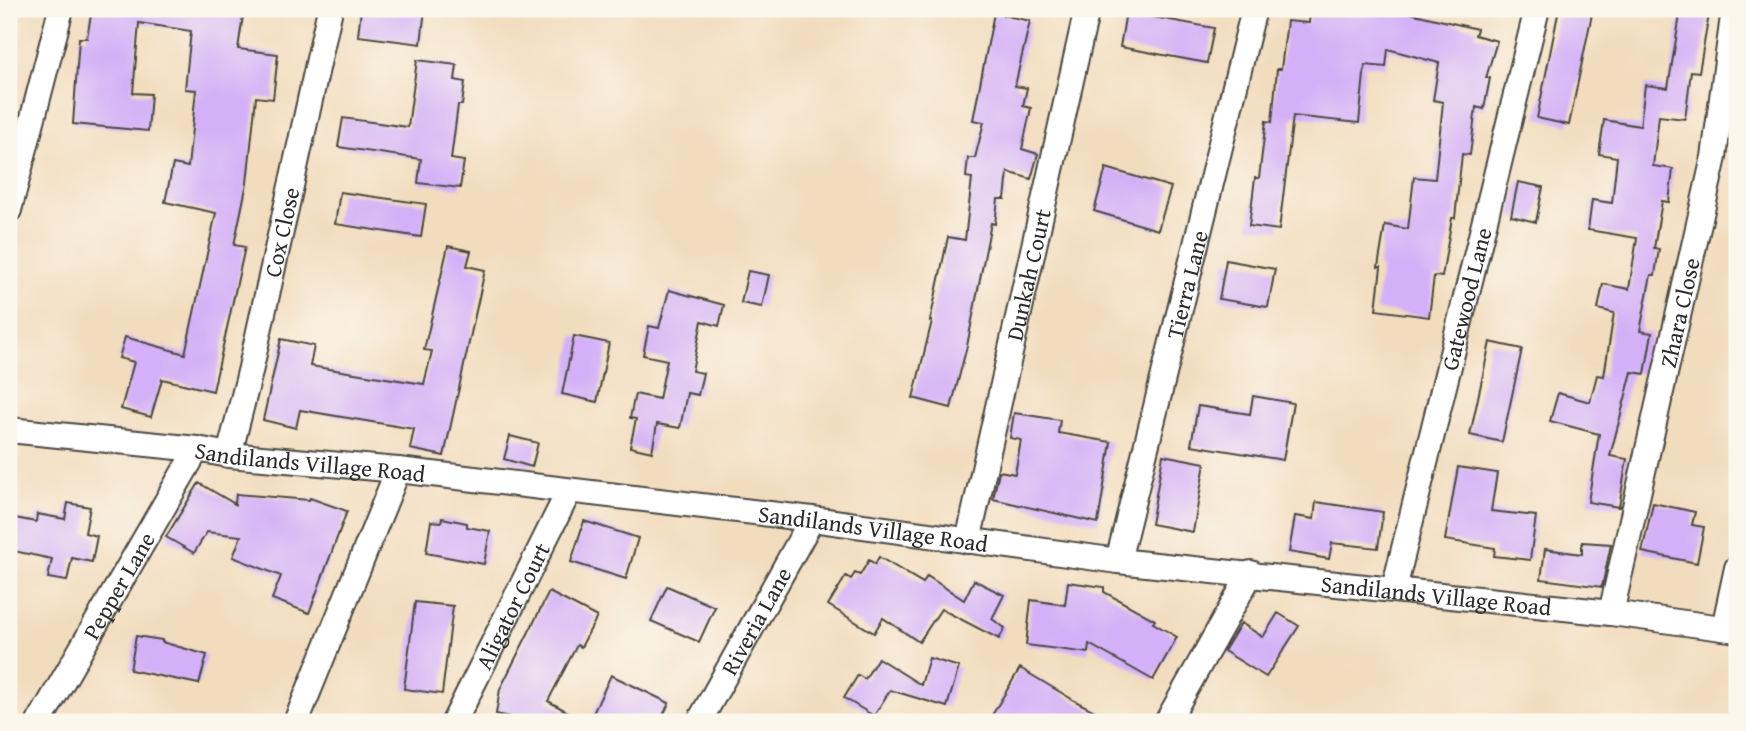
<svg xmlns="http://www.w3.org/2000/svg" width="1746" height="731" viewBox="0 0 1746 731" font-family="'Gentium Book Plus',serif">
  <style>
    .building { fill: #d3b0f7 }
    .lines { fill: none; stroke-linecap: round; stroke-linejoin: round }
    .minor-casing { stroke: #494641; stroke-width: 28 }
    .minor { stroke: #fff; stroke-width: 24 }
    .labels { text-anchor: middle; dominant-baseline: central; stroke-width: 6; stroke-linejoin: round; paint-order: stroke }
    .street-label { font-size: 23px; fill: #2b2b2b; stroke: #fbf7ec }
  </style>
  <rect width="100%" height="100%" fill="#fbf7ec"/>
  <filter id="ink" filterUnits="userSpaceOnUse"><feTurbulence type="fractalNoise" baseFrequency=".0143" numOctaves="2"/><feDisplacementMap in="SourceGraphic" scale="14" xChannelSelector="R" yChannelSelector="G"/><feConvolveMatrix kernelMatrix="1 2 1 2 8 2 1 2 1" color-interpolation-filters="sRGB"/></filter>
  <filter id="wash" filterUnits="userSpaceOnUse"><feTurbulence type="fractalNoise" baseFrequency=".00686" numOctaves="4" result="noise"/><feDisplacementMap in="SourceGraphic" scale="28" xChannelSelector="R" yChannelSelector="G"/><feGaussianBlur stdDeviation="1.57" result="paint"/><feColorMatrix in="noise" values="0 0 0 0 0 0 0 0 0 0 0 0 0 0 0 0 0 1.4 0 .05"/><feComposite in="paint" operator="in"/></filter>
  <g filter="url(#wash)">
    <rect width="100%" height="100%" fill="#f2dcbe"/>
    <g id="blocks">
      <!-- building -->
      <path class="building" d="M92 9H244L238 49 278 54 273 99 256 97 247 183 234 245 245 247 213 391 162 379 151 417 121 409 134 362 119 358 125 337 185 354 216 213 165 202 173 164 188 167 196 90 185 89 191 31 139 23 133 93 151 94 148 131 73 124 79 38H87Z
        M361 9H425L421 44 358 36Z
        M1310 9H1394L1477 29 1475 35 1497 41 1486 78H1490L1484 109 1476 107 1470 155 1462 154 1455 218H1452L1442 277 1434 276 1429 317 1376 310 1381 267H1378L1385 225 1408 229 1414 177 1435 179 1443 102 1433 100 1439 63 1388 49 1386 67 1365 65 1359 123 1293 116 1279 230 1249 226 1255 178H1259L1266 121 1272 122 1277 69H1281L1287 21 1309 23Z
        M1559 9H1593L1569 125 1537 118Z
        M1681 9H1710L1699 72 1691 71 1685 119 1659 116 1653 166 1673 169 1669 202 1662 201 1654 248 1659 249 1655 275H1651L1640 331 1652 333 1645 374 1632 372 1610 456 1627 459 1619 507 1588 502 1599 434 1550 421 1558 393 1590 402 1597 375 1604 376 1614 313 1598 309 1603 284 1629 289 1637 238 1588 230 1592 200 1612 203 1617 157 1599 154 1604 120 1640 126 1645 85 1668 88Z
        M1126 12 1214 28 1207 63 1120 47Z
        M994 13 1030 21 1015 86 1027 88 1023 106 1031 108 1022 149 1038 154 1031 179 1008 172 1005 199H998L995 224 991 223 967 346 951 408 913 398 932 321H930L948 237 965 240 972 178 966 177 968 158H975L984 122 973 120Z
        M417 60 457 65 455 80 465 82 462 105H458L451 159 464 161 460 188 418 183 421 159 338 147 343 118 408 127Z
        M1106 168 1171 187 1158 230 1094 211Z
        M1518 182 1543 187 1536 222 1511 216Z
        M340 192 426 204 421 237 335 224Z
        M448 246 471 251 467 266 485 270 444 456 410 449 414 429 300 410 296 428 263 420 281 339 314 346 310 366 424 384 432 351 424 350Z
        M1226 260 1275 269 1268 307 1219 299Z
        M748 271 769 275 762 307 741 303Z
        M669 290 724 305 719 326 702 321 692 371 703 373 698 395 687 393 680 428 657 424 652 452 630 447 636 419 630 418 635 394 659 399 667 360 643 355 649 326 659 328Z
        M574 336 609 343 597 402 562 394Z
        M1490 342 1522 349 1502 442 1470 435Z
        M1253 396 1293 403 1283 460 1191 445 1198 406 1250 414Z
        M1014 413 1060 420 1058 433 1111 442 1098 523 993 499 999 471 1015 474 1021 440 1010 438Z
        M510 436 538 443 532 467 504 459Z
        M1163 455 1205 463 1193 532 1151 524Z
        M1458 467 1497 473 1491 511 1536 516 1530 560 1494 556 1495 548 1445 540Z
        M199 483 235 504 236 494 309 500 310 498 347 511 309 613 272 599 281 576 233 557 241 536 207 532 194 553 166 537Z
        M1316 502 1383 512 1378 548 1332 543 1329 559 1289 552 1295 516 1314 519Z
        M68 503 90 507 85 533 97 536 92 562 72 558 67 581 48 578 52 559 9 550 15 518 36 522 37 514 65 519Z
        M1653 503 1695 512 1692 525 1704 527 1697 563 1642 552Z
        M442 518 467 523V527L490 531 484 564 426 553 431 521 441 522Z
        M584 521 638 538 626 579 571 562Z
        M1582 542 1611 544 1602 587 1541 579 1545 549 1582 554Z
        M879 557 923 583 927 576 964 600 974 580 1004 595 992 619 1005 628 999 639 941 609 919 642 883 618 874 633 828 605 846 576 851 579 855 573 860 575 869 560 875 564Z
        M1068 582 1104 587V592L1155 620 1153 623 1177 637 1153 680 1089 644 1088 653 1026 645 1031 600 1065 605Z
        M667 586 715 607 699 642 651 621Z
        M549 592 597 617 581 647 577 645 548 701 586 722H509L510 717 496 714 500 689Z
        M415 602 453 606 442 694 404 689Z
        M1278 613 1299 626 1266 677 1224 651 1241 623 1263 637Z
        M136 636 162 640V642L207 655 199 684 130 670Z
        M878 658 921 685 929 658 959 667 947 707 890 690 874 716 844 698 858 675 865 679Z
        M1020 668 1075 701 1116 722H988Z
        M611 675 669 703 660 722H589Z"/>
    </g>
  </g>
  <g filter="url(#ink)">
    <use href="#blocks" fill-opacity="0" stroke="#494641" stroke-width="2"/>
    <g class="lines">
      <defs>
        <g id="minor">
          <path d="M9 210 61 9"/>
          <path id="s1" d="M9 430 197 449 229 455 398 470 812 519 1118 561 1611 613 1737 630"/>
          <path id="s2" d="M229 455 250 372 330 9"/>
          <path id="s3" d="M968 541 1087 9"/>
          <path id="s4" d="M1118 561 1254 9"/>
          <path id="s5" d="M1394 589 1537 9"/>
          <path id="s6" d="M1611 613 1714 157 1734 9"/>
          <path d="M1724 628 1737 568"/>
          <path id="s7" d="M39 722 197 449"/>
          <path d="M296 722 398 470"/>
          <path id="s8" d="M454 722 569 491"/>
          <path id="s9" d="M699 722 812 519"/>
          <path d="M1167 722 1251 573"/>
        </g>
      </defs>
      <!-- minor casing -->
      <use href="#minor" class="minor-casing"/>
      <!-- minor -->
      <use href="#minor" class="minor"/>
    </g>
  </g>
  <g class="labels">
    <!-- street labels -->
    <g class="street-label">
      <text stroke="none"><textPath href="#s2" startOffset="229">Cox Close</textPath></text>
      <text stroke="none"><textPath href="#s3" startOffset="273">Dunkah Court</textPath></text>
      <text stroke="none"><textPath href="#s4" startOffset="285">Tierra Lane</textPath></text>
      <text stroke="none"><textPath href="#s5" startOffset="299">Gatewood Lane</textPath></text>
      <text stroke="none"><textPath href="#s6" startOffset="308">Zhara Close</textPath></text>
      <text stroke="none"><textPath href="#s1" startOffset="303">Sandilands Village Road</textPath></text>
      <text stroke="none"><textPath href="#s1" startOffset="870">Sandilands Village Road</textPath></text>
      <text stroke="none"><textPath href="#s7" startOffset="158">Pepper Lane</textPath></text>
      <text stroke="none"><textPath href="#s1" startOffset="1437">Sandilands Village Road</textPath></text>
      <text stroke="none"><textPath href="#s8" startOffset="130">Aligator Court</textPath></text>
      <text stroke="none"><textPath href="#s9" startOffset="116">Riveria Lane</textPath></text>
    </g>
  </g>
  <!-- margin -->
  <rect width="1746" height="731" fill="none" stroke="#fbf7ec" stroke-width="35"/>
</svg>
